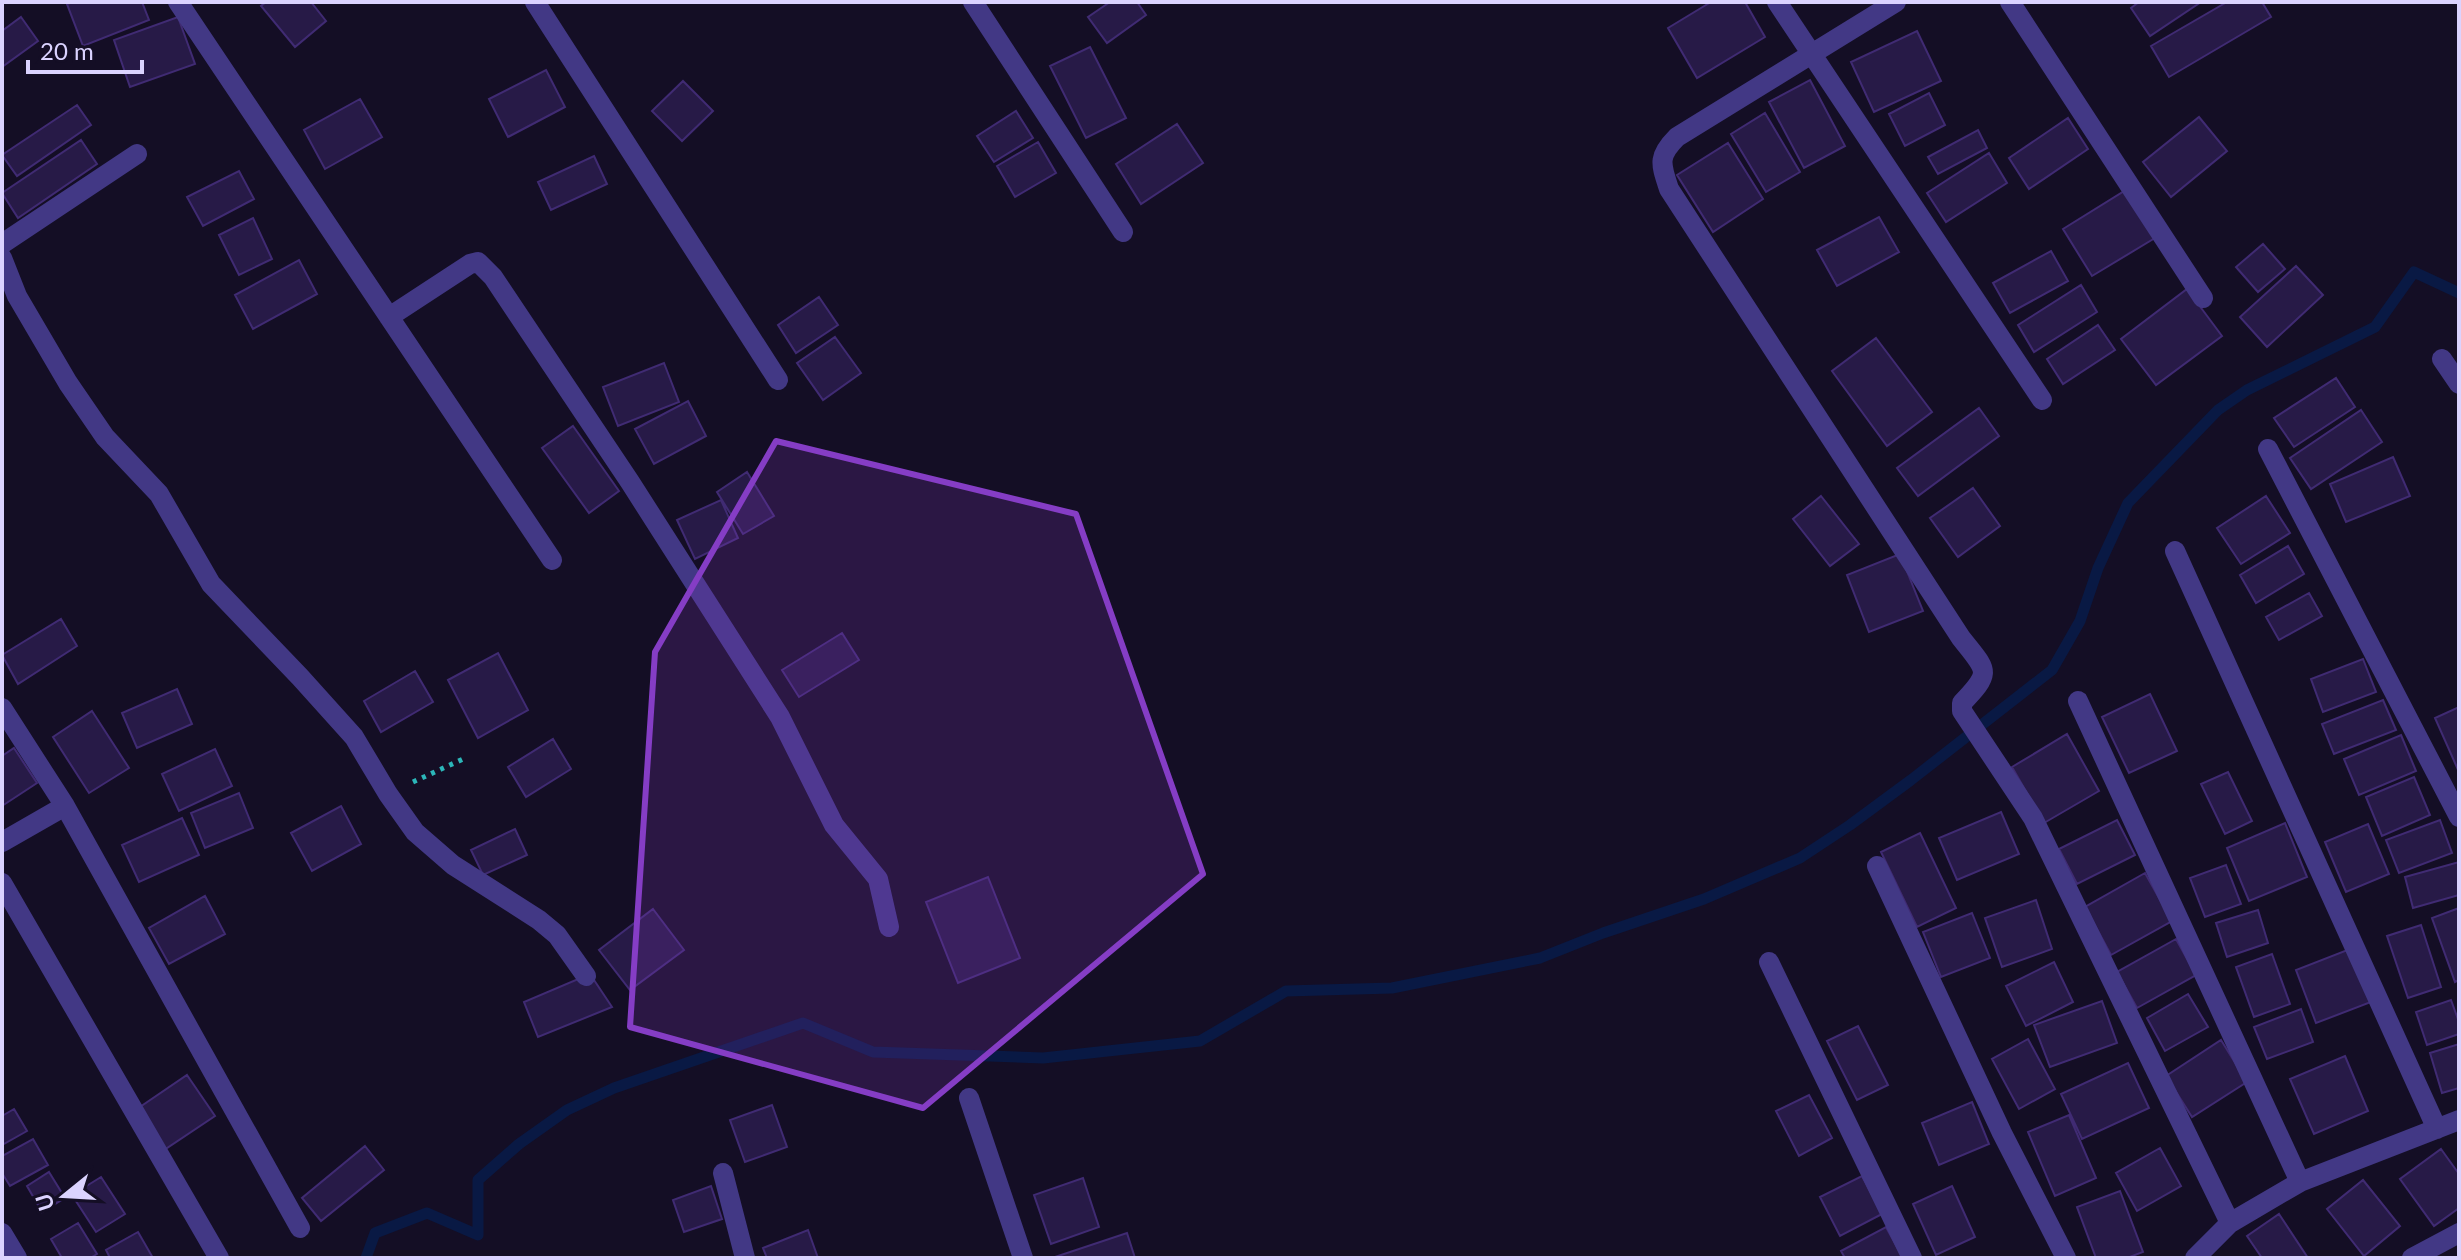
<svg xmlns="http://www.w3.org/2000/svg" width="2461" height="1260" viewBox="0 0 2461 1260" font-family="Lato,sans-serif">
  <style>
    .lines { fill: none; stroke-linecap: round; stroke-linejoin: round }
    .stream { stroke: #091944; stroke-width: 11 }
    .building { fill: #271a47; stroke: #402b73; stroke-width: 2 }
    .path { stroke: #2cb6b9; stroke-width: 5; stroke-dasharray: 4 6; stroke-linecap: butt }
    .street { stroke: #423885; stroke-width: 20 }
    .marked { fill: #853dc5; fill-opacity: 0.2; stroke: #853dc5; stroke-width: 6; stroke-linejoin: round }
  </style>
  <rect width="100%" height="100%" fill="#140e25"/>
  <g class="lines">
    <!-- stream -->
    <path class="stream" d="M366 1258 375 1233 427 1213 478 1235V1180L519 1144 567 1110 614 1088 803 1023 873 1052 1043 1058 1200 1041 1286 991 1392 988 1540 958 1603 933 1704 899 1800 858 1850 825 1911 780 2052 670 2080 621 2098 568 2128 503 2218 410 2247 390 2375 327 2414 272 2459 293"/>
  </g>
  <!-- building -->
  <path class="building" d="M73 2H142L149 20 83 46 67 4Z
    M266 2H311L326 21 295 47 261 6Z
    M1110 2H1137L1146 15 1107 43 1088 17Z
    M1711 2H1745L1765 37 1697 78 1668 28Z
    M2139 2H2201L2150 36 2131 8Z
    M2227 2H2262L2271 17 2169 77 2151 46Z
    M21 17 38 41 2 67V31Z
    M178 17 195 64 130 87 114 40Z
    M1917 31 1941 81 1874 112 1851 62Z
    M1090 47 1126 118 1086 138 1050 66Z
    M546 70 565 107 508 137 489 99Z
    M1810 80 1845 146 1804 168 1769 102Z
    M683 81 713 111 682 141 652 111Z
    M1929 93 1945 125 1905 146 1889 114Z
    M360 99 382 137 325 169 304 130Z
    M77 105 91 125 17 176 2 155Z
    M1016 111 1033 138 994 162 977 136Z
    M1765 113 1800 172 1766 192 1731 134Z
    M2199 117 2227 151 2171 197 2143 162Z
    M2068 118 2088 149 2029 189 2009 158Z
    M1177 124 1203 163 1141 204 1116 164Z
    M1978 130 1987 148 1938 174 1928 157Z
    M81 140 97 164 18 218 2 193Z
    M1038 142 1056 173 1015 197 997 166Z
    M1728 143 1763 199 1713 232 1677 175Z
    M1989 153 2007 183 1946 222 1927 193Z
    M594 156 607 184 551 210 538 182Z
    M239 171 254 199 203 226 187 197Z
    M2126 190 2155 238 2092 276 2063 229Z
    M1879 217 1899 252 1837 286 1817 250Z
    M253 218 272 259 239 275 219 235Z
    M2263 244 2285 269 2258 292 2236 267Z
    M2051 251 2068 281 2010 313 1993 283Z
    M299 260 317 294 253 329 235 295Z
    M2296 266 2323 295 2267 347 2240 317Z
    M2081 285 2097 312 2034 352 2018 325Z
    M2187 289 2222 336 2156 385 2121 339Z
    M819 297 838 325 796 353 778 325Z
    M2098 325 2115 350 2063 384 2047 359Z
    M835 337 861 373 823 400 797 363Z
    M1876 338 1932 412 1887 446 1832 371Z
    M664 363 679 402 618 426 603 387Z
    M2336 378 2355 407 2294 447 2274 418Z
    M688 401 706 436 654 464 635 429Z
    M1979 408 1999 436 1918 496 1897 468Z
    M2361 410 2382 442 2311 489 2290 458Z
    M573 426 619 491 589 513 542 448Z
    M2393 457 2410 496 2346 522 2330 484Z
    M747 472 774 516 743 534 717 492Z
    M1973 488 2000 526 1958 557 1930 518Z
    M1821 496 1859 544 1830 566 1793 519Z
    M2266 496 2290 533 2241 564 2217 528Z
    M721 500 738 538 695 559 677 520Z
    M2288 546 2304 574 2256 603 2240 575Z
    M1900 554 1923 611 1869 632 1847 575Z
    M2309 593 2322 616 2279 640 2266 617Z
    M61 619 77 646 18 684 2 655Z
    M842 633 859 660 799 697 782 670Z
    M498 653 528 710 478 738 448 680Z
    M2363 659 2376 692 2323 712 2311 679Z
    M415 671 433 702 381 732 364 701Z
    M177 689 192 724 137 748 122 713Z
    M2150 694 2177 751 2129 773 2102 717Z
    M2383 700 2396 730 2334 754 2322 724Z
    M2459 707V772L2435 718Z
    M92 711 129 768 89 793 53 737Z
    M2067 734 2099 791 2044 823 2012 767Z
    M2401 735 2416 771 2359 795 2344 759Z
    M553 739 571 769 526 797 508 767Z
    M14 748 37 783 2 806V756Z
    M215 749 232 786 179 811 162 774Z
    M2228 772 2252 821 2225 834 2201 784Z
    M2414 777 2430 815 2382 836 2366 797Z
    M239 793 253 828 205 848 191 813Z
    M341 806 361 844 312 871 291 833Z
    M2001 812 2019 854 1957 880 1939 838Z
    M182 818 199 855 139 882 122 845Z
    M2117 820 2135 855 2077 884 2059 849Z
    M2440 820 2452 853 2399 873 2386 840Z
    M2285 823 2307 877 2249 901 2227 848Z
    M2368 824 2389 874 2346 892 2325 842Z
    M515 829 527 855 483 875 471 850Z
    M1920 833 1956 908 1917 927 1881 852Z
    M2459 862V895L2413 908 2405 877Z
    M2226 865 2241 904 2205 917 2190 878Z
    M2145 873 2172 921 2111 955 2085 907Z
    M988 877 1020 958 958 983 926 902Z
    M205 896 225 934 169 964 149 928Z
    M2036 900 2052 949 2002 967 1985 918Z
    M2459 908V980L2455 982 2432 918Z
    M653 909 684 950 630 990 599 950Z
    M2258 910 2268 943 2227 957 2216 923Z
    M1972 913 1990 958 1941 977 1923 932Z
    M2421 925 2441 987 2408 998 2387 936Z
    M2176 939 2196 975 2137 1008 2117 972Z
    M2350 949 2371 1002 2316 1023 2296 970Z
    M2272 954 2290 1004 2254 1017 2236 967Z
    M2054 962 2073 1002 2026 1026 2006 986Z
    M590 974 612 1007 538 1037 524 1002Z
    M2188 994 2208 1027 2165 1051 2147 1018Z
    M2451 1000 2459 1022V1034L2427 1045 2416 1012Z
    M2102 1001 2117 1043 2050 1067 2034 1025Z
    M2301 1009 2313 1042 2267 1059 2254 1027Z
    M1858 1026 1888 1085 1857 1100 1827 1041Z
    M2028 1039 2055 1089 2019 1109 1992 1059Z
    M2221 1040 2247 1082 2192 1117 2166 1076Z
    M2459 1044V1088L2442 1093 2430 1053Z
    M2345 1056 2368 1111 2314 1134 2290 1079Z
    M2128 1063 2149 1108 2082 1139 2061 1094Z
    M187 1075 215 1116 164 1150 137 1109Z
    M1809 1095 1832 1138 1799 1156 1776 1111Z
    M1972 1102 1989 1144 1939 1165 1922 1123Z
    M772 1105 787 1147 745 1162 730 1120Z
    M14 1109 27 1131 2 1145V1116Z
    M2069 1115 2096 1178 2055 1196 2028 1132Z
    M33 1139 48 1165 10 1186 2 1173V1156Z
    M365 1146 384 1170 321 1221 302 1198Z
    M2160 1148 2181 1186 2137 1211 2116 1173Z
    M2441 1149 2459 1174V1208L2434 1226 2400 1179Z
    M49 1172 65 1198 42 1212 27 1186Z
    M1862 1176 1882 1214 1840 1236 1820 1197Z
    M101 1177 125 1214 96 1232 72 1195Z
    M1083 1178 1099 1227 1051 1244 1034 1195Z
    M2363 1180 2400 1226 2364 1256 2327 1209Z
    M711 1186 722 1219 684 1232 673 1200Z
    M1952 1186 1975 1237 1936 1255 1913 1204Z
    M2120 1191 2143 1252 2127 1258H2096L2077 1207Z
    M2279 1214 2308 1258H2262L2247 1236Z
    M78 1223 97 1254 90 1258H62L51 1239Z
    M1886 1227 1903 1258H1845L1841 1251Z
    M808 1230 818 1258H767L763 1248Z
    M138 1232 153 1258H110L106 1250Z
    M1127 1233 1135 1258H1055V1257Z"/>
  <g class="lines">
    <!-- path -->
    <path class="path" d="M413 782 463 759"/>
    <!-- street -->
    <path class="street" d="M178 2 552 560
      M535 2 778 380
      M973 2 1123 232
      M1777 2 2042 400
      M1896 2 1677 137C1657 157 1661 164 1669 189L1961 638C1987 671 1993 671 1962 703V711L2033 818 2230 1223
      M2010 2 2203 298
      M2 244 137 154
      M2 258 17 296 68 383 105 437 159 494 211 584 300 677 354 737 388 794 415 832 453 865 539 920 557 935 586 976
      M389 317 470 264 478 262 493 277 630 482 780 717 834 825 878 879 889 927
      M2442 359 2459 384
      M2268 449 2459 817
      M2175 551 2437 1129
      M2078 701 2300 1182
      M2 708 65 806 300 1228
      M2 842 65 806
      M1877 866 2002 1133 2066 1258
      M2 883 219 1258
      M1769 962 1912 1258
      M969 1098 1023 1258
      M723 1173 745 1258
      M2 1233 17 1258
      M2195 1258 2230 1223 2300 1182 2459 1120
      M2412 1258 2459 1233"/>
  </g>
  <!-- marked area -->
  <path class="marked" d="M776 441 1076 514 1203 874 923 1108 630 1027 655 652Z"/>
  <!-- border -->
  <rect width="2461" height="1260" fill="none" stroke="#dbd3ff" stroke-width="8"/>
  <!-- north arrow -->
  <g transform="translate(64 1196) rotate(252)" stroke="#140e25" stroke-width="6" paint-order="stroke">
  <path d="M0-6L14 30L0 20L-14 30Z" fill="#dbd3ff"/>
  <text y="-12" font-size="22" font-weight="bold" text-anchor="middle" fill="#dbd3ff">U</text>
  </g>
  <!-- scale -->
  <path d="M28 60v12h114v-12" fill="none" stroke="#dbd3ff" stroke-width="4"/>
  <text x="40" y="60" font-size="24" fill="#dbd3ff" stroke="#140e25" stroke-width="6" paint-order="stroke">20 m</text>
</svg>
